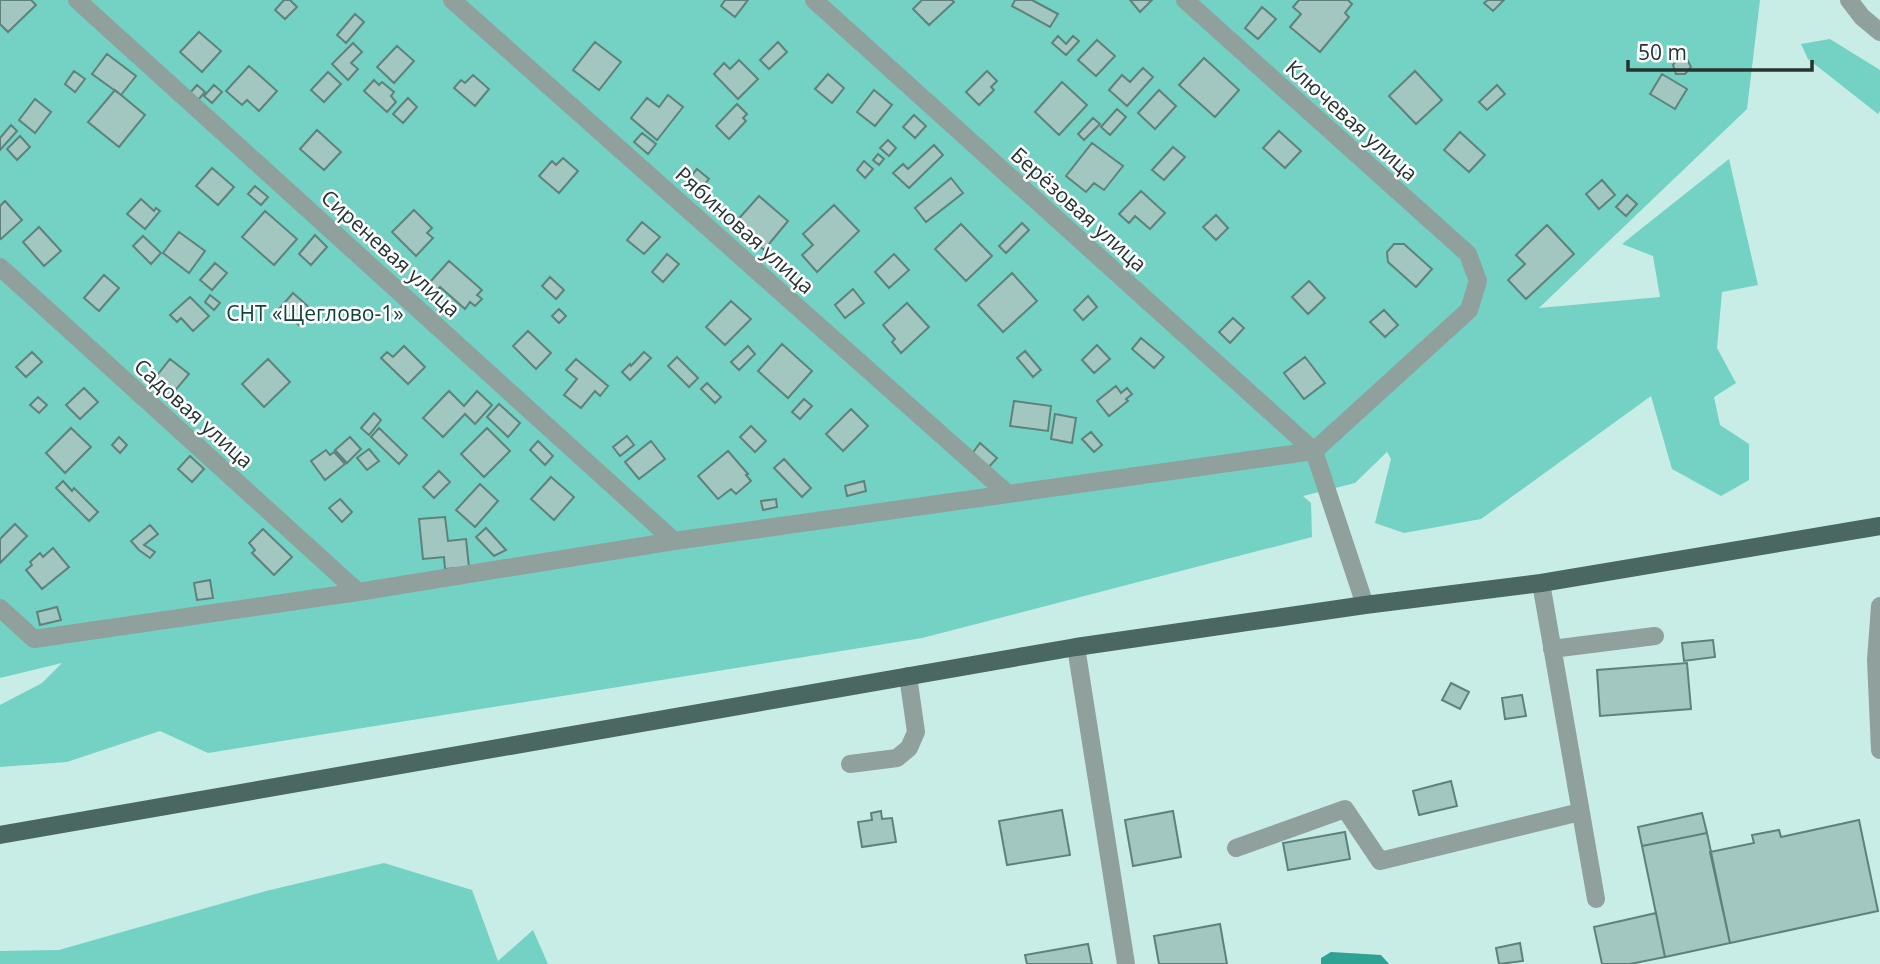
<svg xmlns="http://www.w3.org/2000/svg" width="1880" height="964" viewBox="0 0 1880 964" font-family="'Open Sans',sans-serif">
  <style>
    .green { fill: #73d2c3 }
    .water { fill: #2ea293 }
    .building { fill: #a2c7c0; stroke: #5e827b; stroke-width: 2 }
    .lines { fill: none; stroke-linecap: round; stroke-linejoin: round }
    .minor { stroke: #90a09c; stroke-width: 18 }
    .major { stroke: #4a6762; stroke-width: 18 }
    .labels { text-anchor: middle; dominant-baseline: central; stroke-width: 5; stroke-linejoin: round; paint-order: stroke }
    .street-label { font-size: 21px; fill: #253431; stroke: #fff }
    .park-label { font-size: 21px; fill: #11433c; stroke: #fff }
  </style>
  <rect width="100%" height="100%" fill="#c7ede6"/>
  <!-- green -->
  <path class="green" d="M0 0H1760L1747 109 1539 308 1660 297 1653 256 1622 244 1729 159 1758 285 1722 292 1717 348 1736 383 1714 397 1720 425 1749 444V480L1721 496 1672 469 1651 396 1481 519 1404 533 1375 523 1391 459 1387 452 1355 483 1303 496 1311 503 1312 537 922 638 208 753 160 731 67 762 0 767V705L42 683 62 663 0 678Z
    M1830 39 1880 70V111L1878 114 1808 59 1801 44Z
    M384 863 472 890 498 961 533 930 548 964H0V951L59 950 266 891Z"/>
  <!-- water -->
  <path class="water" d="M1331 952 1381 955 1389 964H1321V958Z"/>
  <!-- building -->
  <path class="building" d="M0 0H31L36 5 8 32 0 24Z
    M284 0H290L297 7 285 19 275 10Z
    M725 0H748L735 17 721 6Z
    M922 0H952L954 2 929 25 913 9Z
    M1015 0H1032L1058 14 1050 27 1012 6Z
    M1130 0H1152L1140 12Z
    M1299 0H1348L1352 4 1345 13 1349 17 1320 52 1290 27 1301 14 1293 7Z
    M1488 0H1504L1493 11 1484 3Z
    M1262 7 1276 19 1258 39 1245 28Z
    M355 14 364 22 346 43 337 35Z
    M199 32 221 51 202 72 180 52Z
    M1058 36 1066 44 1073 36 1079 41 1066 55 1052 43Z
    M1097 40 1115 56 1096 76 1078 60Z
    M595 42 621 62 599 90 573 70Z
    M778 42 787 52 769 69 760 60Z
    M353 43 362 52 351 63 358 69 348 80 332 64Z
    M397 46 414 61 394 83 377 67Z
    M107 54 136 76 121 95 92 74Z
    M1204 58 1239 90 1215 117 1179 85Z
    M1678 58 1687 59 1691 67 1685 74H1676L1673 65Z
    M739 60 758 79 738 99 714 74 724 63 730 69Z
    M249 66 277 91 259 111 247 100 242 105 226 91Z
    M1143 68 1153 77 1127 106 1109 90 1122 75 1130 82Z
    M74 71 85 79 75 92 65 84Z
    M987 71 997 81 991 87 994 90 979 105 966 92Z
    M1415 71 1442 100 1416 124 1389 96Z
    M328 72 341 84 324 102 311 90Z
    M828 74 844 88 832 103 815 89Z
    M1662 74 1687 89 1675 109 1650 94Z
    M473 75 489 89 475 106 454 88 461 80 465 83Z
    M374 80 379 85 382 82 394 92 391 96 396 102 387 112 364 91Z
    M1062 82 1087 105 1059 135 1035 112Z
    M197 85 205 92 198 100 190 93Z
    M214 85 222 92 212 103 204 96Z
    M1497 85 1505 94 1487 110 1479 102Z
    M115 90 145 115 119 147 88 122Z
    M874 90 892 105 875 126 857 112Z
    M1159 90 1176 106 1155 129 1138 113Z
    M668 95 683 107 657 140 631 118 647 98 659 107Z
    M408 98 417 107 403 123 393 114Z
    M35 99 51 112 35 133 19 120Z
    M737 104 747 114 743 118 746 121 729 139 716 126Z
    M1117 109 1126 117 1110 135 1101 127Z
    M914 115 926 126 915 138 903 127Z
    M1093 118 1100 124 1084 140 1078 134Z
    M11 125 17 131 0 150V138Z
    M317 130 341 152 324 170 300 149Z
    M1279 131 1301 151 1285 168 1263 148Z
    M1460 132 1485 155 1469 172 1444 150Z
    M642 133 656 144 648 154 634 142Z
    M20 136 30 147 17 160 7 149Z
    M888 140 896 148 889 156 880 148Z
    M1092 143 1123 166 1104 190 1094 183 1086 192 1066 176Z
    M934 145 943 155 909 188 893 173 903 164 908 169Z
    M1173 147 1185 157 1164 180 1152 170Z
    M878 154 884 159 879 165 873 160Z
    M563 158 578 171 559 193 539 176 552 161 556 165Z
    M864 161 873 169 865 178 857 170Z
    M212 168 234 187 218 205 196 186Z
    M697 169 709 179 699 191 687 181Z
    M951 178 963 193 926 222 915 208Z
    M1602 180 1615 195 1599 209 1586 194Z
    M255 186 268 197 261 205 248 194Z
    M1141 191 1165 213 1150 229 1135 216 1129 223 1119 214Z
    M1627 195 1637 204 1626 216 1616 207Z
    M759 196 788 221 764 250 734 224Z
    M141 199 154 211 156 208 160 211 145 229 127 214Z
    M5 201 22 220 1 239 0 237V206Z
    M834 205 859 231 817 272 802 255 813 245 803 234Z
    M414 210 432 228 427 233 433 238 416 256 392 232Z
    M265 211 297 239 274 265 242 237Z
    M1216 215 1228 228 1216 240 1203 227Z
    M642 222 660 237 644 254 627 240Z
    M1022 223 1029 230 1006 253 999 246Z
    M961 224 992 256 966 281 935 249Z
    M1547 225 1574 254 1526 299 1508 280 1525 264 1516 255Z
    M39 227 61 251 44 266 23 242Z
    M179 232 205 251 189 273 163 253Z
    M315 235 327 247 311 265 299 254Z
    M143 236 161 253 151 264 133 246Z
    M1394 244H1404L1432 269 1416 287 1388 262 1387 252Z
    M667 254 679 264 663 282 652 272Z
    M894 254 909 270 889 288 875 272Z
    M449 261 482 290 477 295 482 299 475 306 470 302 465 309 440 287 429 299 421 292Z
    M215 263 227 273 212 290 200 280Z
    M1012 273 1037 301 1003 332 978 305Z
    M104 275 119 288 99 311 84 298Z
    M550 277 564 290 556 299 542 286Z
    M1309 281 1325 298 1308 314 1292 297Z
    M853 289 864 303 845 318 835 305Z
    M293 293 312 310 299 325 280 308Z
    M210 295 220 303 214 310 205 302Z
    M1088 296 1097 307 1083 320 1074 310Z
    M190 297 209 316 193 331 181 318 177 322 170 315Z
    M731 301 751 319 725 345 706 327Z
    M907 303 929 327 901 353 892 342 895 339 883 325Z
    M559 309 566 316 559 323 552 316Z
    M1384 310 1398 325 1385 337 1370 322Z
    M1233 318 1244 328 1230 343 1219 332Z
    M528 331 551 353 536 369 513 346Z
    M1141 338 1164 357 1154 368 1132 349Z
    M782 344 812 371 788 398 758 371Z
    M1097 345 1110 359 1094 373 1082 360Z
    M404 346 425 367 408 384 381 358 387 352 393 357Z
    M748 346 755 354 739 370 731 362Z
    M1025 351 1041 370 1033 377 1017 358Z
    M32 352 42 362 26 377 16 367Z
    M644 352 651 358 630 380 622 372 630 364 631 366Z
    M677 357 698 378 689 387 668 366Z
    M1305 357 1325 383 1304 399 1284 373Z
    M170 359 189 374 174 392 155 378Z
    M268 359 290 382 264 407 242 384Z
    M576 359 608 386 600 396 595 391 581 408 564 395 577 379 566 370Z
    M707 383 721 397 715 403 701 389Z
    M1116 386 1121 393 1127 388 1132 394 1126 399 1128 401 1109 416 1097 401Z
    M84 388 98 402 80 419 66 405Z
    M449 391 464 406 477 391 492 405 475 424 465 414 443 437 423 418Z
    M38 397 47 405 39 413 30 405Z
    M804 399 812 406 800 419 792 412Z
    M1014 401 1051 406 1048 431 1010 426Z
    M499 404 520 423 508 437 487 417Z
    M851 409 868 426 843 451 826 434Z
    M374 413 381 420 369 435 361 428Z
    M1055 414 1076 418 1072 443 1051 439Z
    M751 426 766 441 755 452 740 437Z
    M71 428 91 447 65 473 46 453Z
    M379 428 407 455 399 464 371 437Z
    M487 428 510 451 484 477 461 454Z
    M1091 432 1102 445 1094 452 1082 439Z
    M627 436 634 445 620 456 613 447Z
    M119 437 127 445 120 453 112 445Z
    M350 437 361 449 347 463 335 450Z
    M538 441 553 456 545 465 530 450Z
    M651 441 665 459 639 479 625 462Z
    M980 443 997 458 987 469 971 455Z
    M369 449 379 461 367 470 357 458Z
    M326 450 330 455 334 452 345 464 325 480 311 461Z
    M728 451 748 474 746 475 751 481 736 494 731 489 718 499 698 476Z
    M190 456 204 469 192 482 178 469Z
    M784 459 811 488 802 497 774 468Z
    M439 471 450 482 434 498 423 487Z
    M551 477 574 497 554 520 531 499Z
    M63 481 72 491 74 488 98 512 89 521 56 488Z
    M864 481 866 491 847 496 845 486Z
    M480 484 498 501 475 527 456 510Z
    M340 499 352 512 342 522 329 508Z
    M776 499 777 507 763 510 761 501Z
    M445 517 448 541 466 539 469 567 445 569 444 557 423 559 419 519Z
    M15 524 27 536 0 563V539Z
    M150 525 158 534 144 545 155 552 150 558 139 550 131 541Z
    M486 528 506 550 494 556 476 537Z
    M263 529 292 557 274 575 252 553 255 550 249 543Z
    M53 548 69 567 42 589 26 570 32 565 30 562 40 553 43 557Z
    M210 580 213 598 197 600 194 583Z
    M57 607 61 620 40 625 37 612Z
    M1713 640 1715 657 1684 661 1682 643Z
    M1687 663 1691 709 1600 716 1597 670Z
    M1451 683 1469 692 1460 709 1442 700Z
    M1522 695 1526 716 1505 719 1502 698Z
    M1451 781 1457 806 1419 815 1413 791Z
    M1062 810 1070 855 1007 865 999 821Z
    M881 811 882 819 892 818 896 842 862 847 858 822 872 820 871 813Z
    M1173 811 1181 857 1133 866 1125 820Z
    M1702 813 1707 833 1642 846 1638 827Z
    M1859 820 1878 911 1730 943 1710 852 1754 843 1752 835 1779 830 1781 837Z
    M1345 832 1350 859 1288 870 1283 843Z
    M1707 833 1730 943 1665 957 1642 846Z
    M1656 913 1665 957 1630 964H1602L1594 927Z
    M1220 924 1227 964H1159L1154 936Z
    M1520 943 1523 961 1499 964 1496 948Z
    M1088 944 1092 964H1027L1025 955Z"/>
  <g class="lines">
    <!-- minor -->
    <path class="minor" d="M77 0 674 541
      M452 0 1008 494
      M814 0 1314 451 1365 605
      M1849 0 1862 17 1880 32
      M0 267 358 592
      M1541 583 1596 899
      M1880 606 1876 660 1880 750
      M0 608 34 639 358 592 674 541 1314 451 1469 310 1478 281 1468 254 1185 0
      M1076 647 1126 964
      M1552 649 1655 636
      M850 764 897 758 909 748 916 732 908 676
      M1236 848 1345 809 1380 861 1580 812"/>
    <!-- major -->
    <path class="major" d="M0 835 1076 647 1365 605 1541 583 1880 526"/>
  </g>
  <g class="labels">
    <!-- street labels -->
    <g class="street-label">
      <text transform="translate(1352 120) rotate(42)">Ключевая улица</text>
      <text transform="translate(1079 209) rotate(42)">Берёзовая улица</text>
      <text transform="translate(745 230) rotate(42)">Рябиновая улица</text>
      <text transform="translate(391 253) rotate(42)">Сиреневая улица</text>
      <text transform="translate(194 413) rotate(42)">Садовая улица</text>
    </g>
    <!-- park labels -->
    <g class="park-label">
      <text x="315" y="313">СНТ «Щеглово-1»</text>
    </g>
  </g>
  <!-- scale -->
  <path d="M1628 60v10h184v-10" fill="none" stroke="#253431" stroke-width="3.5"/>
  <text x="1638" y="60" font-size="21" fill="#253431" stroke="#ffffff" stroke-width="5" paint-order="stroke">50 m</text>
</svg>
